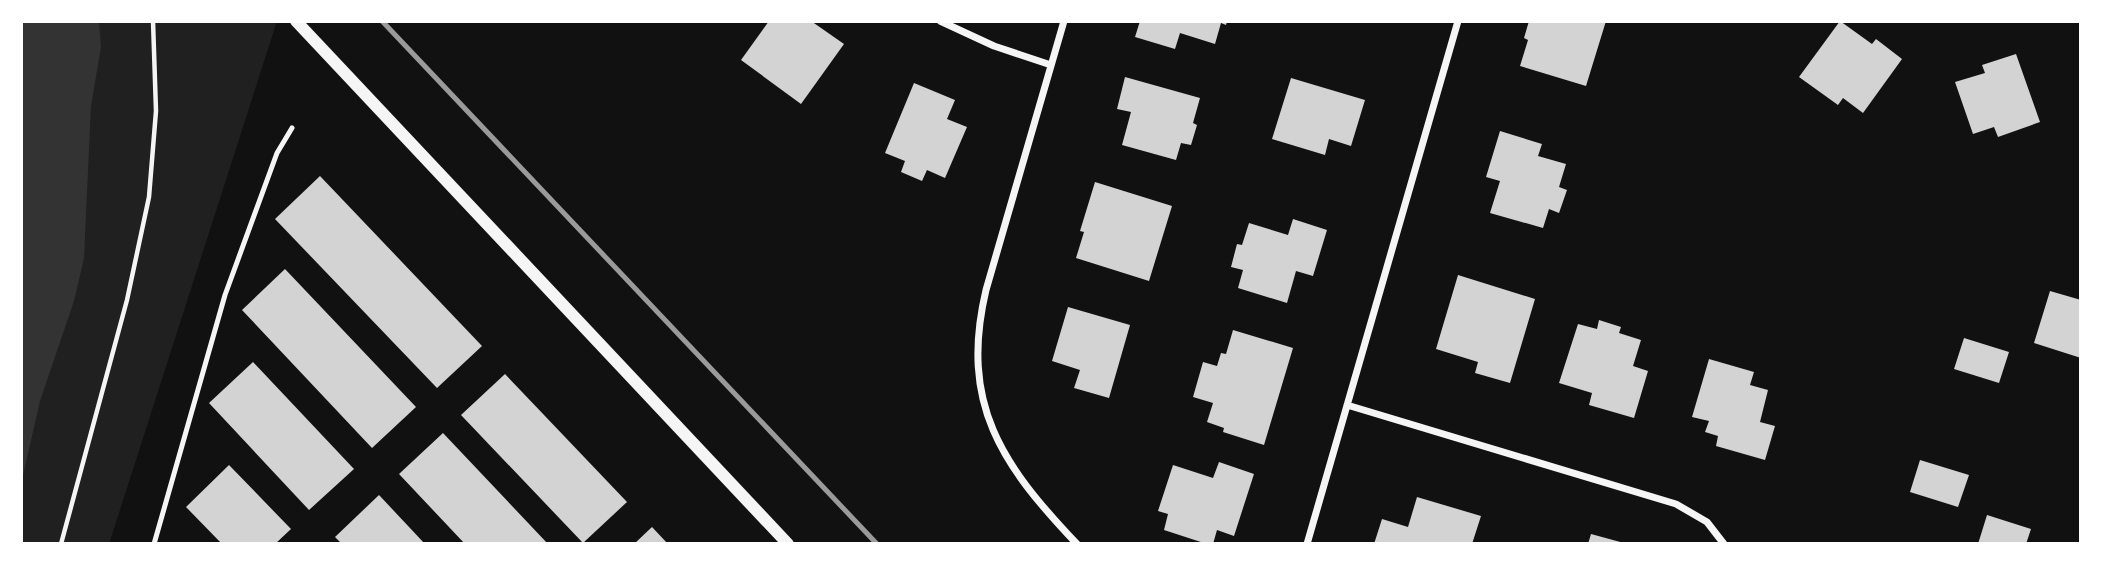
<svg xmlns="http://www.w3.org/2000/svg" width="2102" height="565" viewBox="0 0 2102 565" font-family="Commissioner,sans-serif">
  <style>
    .green { fill: #202020 }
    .water { fill: #333 }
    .building { fill: #d3d3d3 }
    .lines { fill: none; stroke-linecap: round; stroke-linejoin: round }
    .path { stroke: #f5f5f5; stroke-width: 4.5 }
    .service { stroke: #f5f5f5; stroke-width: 5 }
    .minor { stroke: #f5f5f5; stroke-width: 7 }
    .tertiary { stroke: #f5f5f5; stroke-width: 12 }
    .rail { stroke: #9a9a9a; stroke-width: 5 }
  </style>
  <rect width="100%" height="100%" fill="#111"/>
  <!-- green -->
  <path class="green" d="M21 21H277L109 544H21Z"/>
  <!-- water -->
  <path class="water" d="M21 21H99L101 47 91 106 84 258 74 301 40 401 21 484Z"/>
  <!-- building -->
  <path class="building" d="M769 21H811L844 44 801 104 741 60Z
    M1140 21H1227L1226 25 1221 23 1215 44 1180 33 1175 49 1135 37Z
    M1529 21H1606L1586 86 1520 66 1528 40 1524 38Z
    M1840 21 1872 44 1876 39 1902 59 1863 113 1843 98 1838 105 1799 77Z
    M2016 54 2040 122 1998 137 1994 127 1973 134 1955 82 1985 73 1982 65Z
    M1125 77 1200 98 1193 123 1197 125 1191 145 1181 143 1176 160 1122 145 1131 112 1117 109Z
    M1291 78 1365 100 1351 146 1329 139 1325 155 1272 139Z
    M914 83 955 100 947 119 967 127 945 178 927 170 922 181 901 172 905 161 885 153Z
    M1500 131 1542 144 1538 156 1566 164 1559 187 1567 190 1559 213 1549 209 1543 228 1490 213 1500 181 1486 177Z
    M320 176 482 346 437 388 275 219Z
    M1095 182 1172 206 1149 281 1076 258 1084 232 1080 231Z
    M1293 219 1327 230 1313 276 1296 271 1287 303 1238 288 1243 270 1231 267 1237 244 1242 245 1249 223 1288 235Z
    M285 269 416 407 372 448 242 310Z
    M1458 275 1535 299 1510 383 1475 373 1478 362 1436 349Z
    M2050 291 2081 300V358L2034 343Z
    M1068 307 1130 325 1109 398 1074 388 1080 370 1052 361Z
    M1599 320 1621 327 1619 333 1641 340 1633 366 1648 371 1634 418 1589 405 1592 393 1559 383 1578 324 1597 329Z
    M1233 330 1293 348 1264 445 1223 432 1224 428 1207 422 1213 403 1193 397 1203 362 1217 366 1221 353 1226 354Z
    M1964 338 2009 352 1999 383 1954 369Z
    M1709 359 1754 372 1750 385 1768 390 1760 422 1775 426 1765 460 1716 446 1718 436 1705 432 1709 421 1692 417Z
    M253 362 354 469 309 510 209 403Z
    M505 374 627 502 583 543 461 415Z
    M443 433 548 544H465L399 474Z
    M1920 460 1969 475 1958 507 1910 492Z
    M1219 462 1254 474 1234 536 1217 530 1213 544H1207L1164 530 1168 514 1158 511 1173 465 1213 478Z
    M229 465 291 529 275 544H222L186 507Z
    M379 495 425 544H342L335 537Z
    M1417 497 1481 516 1472 544H1374L1382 519 1408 527Z
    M1987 515 2031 529 2026 544H1978Z
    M652 527 668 544H634Z
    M1591 534 1624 543V544H1588Z"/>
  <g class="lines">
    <!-- path -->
    <path class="path" d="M61 544 127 300 149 197 156 111 153 21"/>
    <!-- service -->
    <path class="service" d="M154 544 225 295 277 153 292 128"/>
    <!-- minor -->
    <path class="minor" d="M940 21 994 46 1051 65
      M1064 21 986 290C959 404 1002 465 1077 544
      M1347 405 1676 504 1707 522 1724 544
      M1307 544 1458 21"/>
    <!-- tertiary -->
    <path class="tertiary" d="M296 21 788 544"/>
    <!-- rail -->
    <path class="rail" d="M382 21 877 544"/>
  </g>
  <!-- border -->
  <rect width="2102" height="565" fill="none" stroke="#ffffff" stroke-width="46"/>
</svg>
